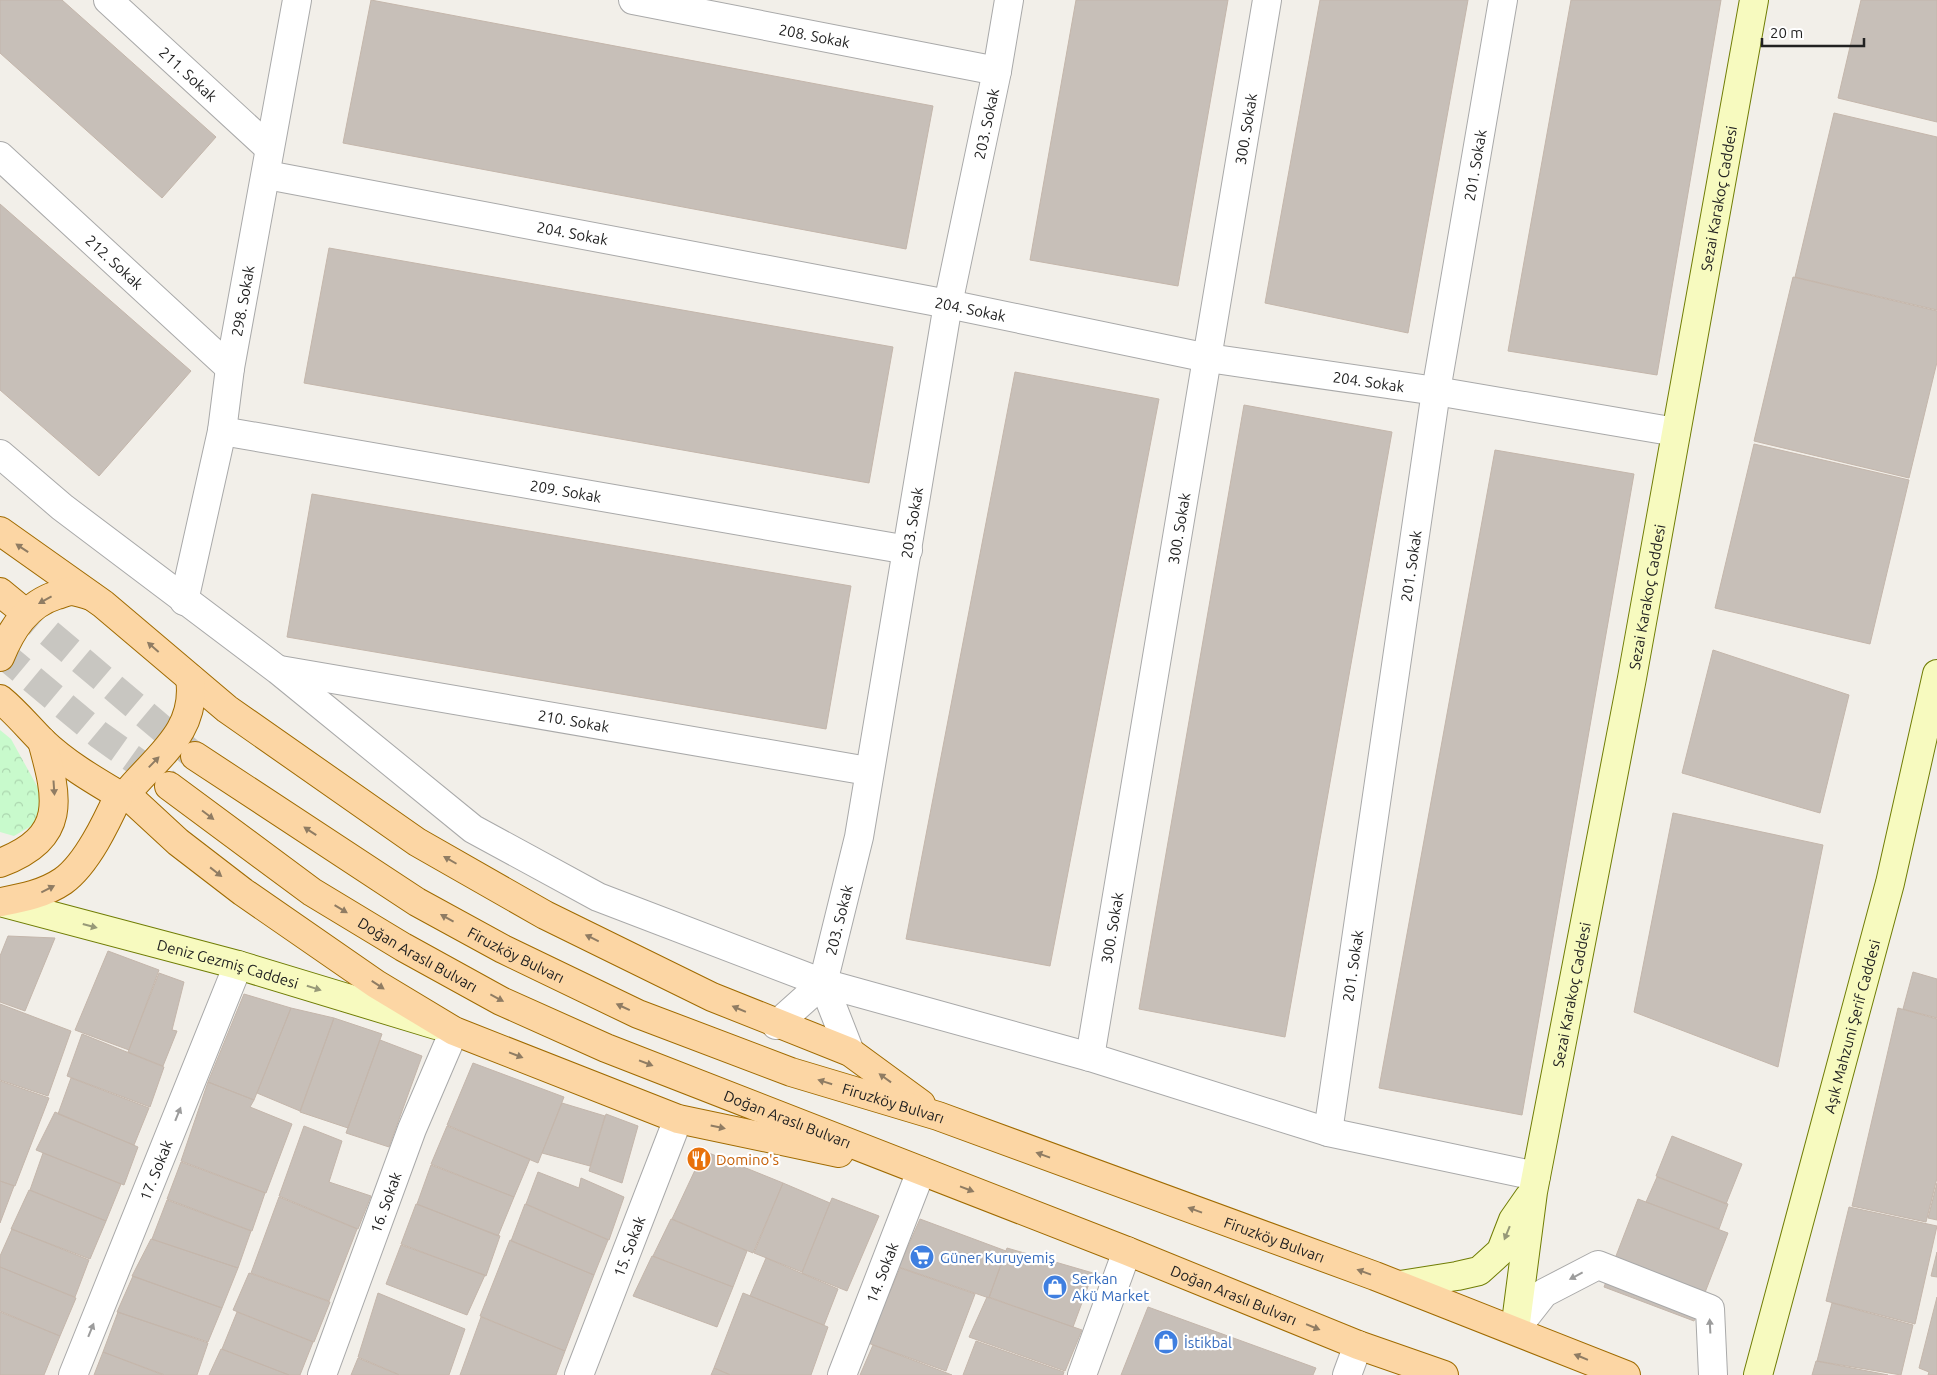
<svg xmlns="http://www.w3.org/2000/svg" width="1937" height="1375" viewBox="0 0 1937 1375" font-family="Ubuntu,sans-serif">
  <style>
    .park { fill: url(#park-crowns) }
    .building { fill: #c7bfb8; stroke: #c4b6ab }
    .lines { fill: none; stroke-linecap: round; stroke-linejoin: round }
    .primary-tunnel { stroke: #c8c6c1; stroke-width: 28; stroke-dasharray: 28 14; stroke-linecap: butt }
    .street-casing { stroke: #a9a9a9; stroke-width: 30 }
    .secondary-casing { stroke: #707d05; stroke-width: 30 }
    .primary-casing { stroke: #a06b00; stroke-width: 30 }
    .street { stroke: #fff; stroke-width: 28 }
    .secondary { stroke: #f7fabf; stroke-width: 28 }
    .primary { stroke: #fcd6a4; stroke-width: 28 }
    .oneway { fill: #8f7c63 }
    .oneway2 { fill: #979978 }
    .oneway3 { fill: #9c9c9c }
    .labels { text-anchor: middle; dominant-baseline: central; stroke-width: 4.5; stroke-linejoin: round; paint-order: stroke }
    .street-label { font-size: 15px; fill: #222; stroke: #fff }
    .food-label { font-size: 15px; fill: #c56008; stroke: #fff; text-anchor: start }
    .shop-label { font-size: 15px; fill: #366cbe; stroke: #fff; text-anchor: start }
  </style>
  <defs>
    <pattern id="park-crowns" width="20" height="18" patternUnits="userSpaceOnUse" patternTransform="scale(1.25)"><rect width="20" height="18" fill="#c8facc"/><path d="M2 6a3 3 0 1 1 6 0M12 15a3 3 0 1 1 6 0" fill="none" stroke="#acd6af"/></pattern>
  </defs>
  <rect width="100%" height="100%" fill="#f2efe9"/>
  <!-- park -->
  <path class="park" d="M0 730 11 739 42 795 36 823 14 836 0 832Z"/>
  <!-- building -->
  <path class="building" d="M0 0H62L216 137 162 198 0 53Z
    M371 0 933 106 906 249 343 143Z
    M1076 0H1228L1178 286 1030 260Z
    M1320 0H1468L1408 333 1265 303Z
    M1571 0H1721L1657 375 1508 351Z
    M1861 0H1937V122L1838 98Z
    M1834 113 1937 137V310L1795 277Z
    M0 204 191 371 99 476 0 390Z
    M329 248 893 347 869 483 304 383Z
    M1793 277 1937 311V362L1909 478 1754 441Z
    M1015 372 1159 399 1050 966 906 939Z
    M1244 405 1392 432 1285 1037 1139 1009Z
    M1754 444 1909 480 1870 644 1715 608Z
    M1495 450 1634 474 1522 1115 1379 1088Z
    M312 494 851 586 826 729 287 637Z
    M1713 650 1849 695 1820 813 1682 773Z
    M1673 813 1823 845 1778 1067 1634 1012Z
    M8 936 55 938 25 1011 0 1002V956Z
    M108 951 159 970 129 1050 75 1030Z
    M1913 972 1937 979V1018L1903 1009Z
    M159 973 184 982 172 1030 177 1031 163 1066 128 1052Z
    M244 994 291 1008 254 1100 208 1082Z
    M0 1004 71 1031 48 1096 0 1080Z
    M291 1008 334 1018 300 1111 257 1093Z
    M1898 1008 1937 1019V1178L1926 1222 1852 1206Z
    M334 1018 382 1034 348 1128 300 1112Z
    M82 1034 164 1067 150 1107 67 1076Z
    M380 1040 422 1056 389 1147 346 1133Z
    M473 1063 564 1097 538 1163 447 1125Z
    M71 1078 149 1108 134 1145 58 1114Z
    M0 1081 49 1098 15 1186 0 1181Z
    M208 1082 254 1100 250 1107 292 1124 266 1193 181 1161Z
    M562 1103 605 1116 590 1166 542 1153Z
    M55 1112 138 1147 124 1185 36 1150Z
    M606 1114 638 1126 622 1183 589 1171Z
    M304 1126 342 1141 329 1182 371 1196 358 1229 279 1196Z
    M447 1126 530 1159 514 1197 431 1164Z
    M1672 1136 1742 1164 1726 1204 1656 1176Z
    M704 1151 783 1183 753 1253 672 1219Z
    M43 1153 121 1184 106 1221 30 1190Z
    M181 1162 265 1193 252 1231 167 1199Z
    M431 1165 514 1197 498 1236 417 1204Z
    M538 1172 579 1188 581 1178 624 1197 609 1240 526 1204Z
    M1657 1177 1728 1204 1719 1229 1646 1202Z
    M0 1181 14 1186 0 1223Z
    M783 1183 830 1203 802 1272 754 1253Z
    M1937 1183V1220L1928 1218Z
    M29 1190 106 1221 90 1259 11 1229Z
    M279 1197 357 1229 329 1301 251 1273Z
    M832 1198 879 1216 847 1291 802 1273Z
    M1638 1199 1728 1233 1694 1321 1604 1287Z
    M167 1200 251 1231 238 1268 152 1239Z
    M416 1204 500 1236 486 1276 401 1244Z
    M525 1204 608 1240 594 1275 511 1241Z
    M1849 1207 1937 1226 1915 1324 1826 1301Z
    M671 1219 747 1251 733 1287 653 1256Z
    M920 1219 1006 1251 989 1298 899 1267Z
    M12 1229 89 1260 75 1297 0 1267V1256Z
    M151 1239 238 1268 222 1308 132 1276Z
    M510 1240 594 1275 565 1351 480 1316Z
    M401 1245 485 1275 467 1315 386 1284Z
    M1007 1248 1093 1273 1073 1327 989 1297Z
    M1937 1252V1277L1931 1276Z
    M652 1256 733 1287 717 1327 633 1296Z
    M766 1258 838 1289 824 1325 750 1296Z
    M0 1267 76 1298 60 1336 0 1311Z
    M900 1268 975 1294 946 1371 868 1343Z
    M249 1273 330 1302 314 1342 233 1310Z
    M133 1276 222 1308 208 1342 117 1312Z
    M378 1293 465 1329 449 1375H400L358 1357Z
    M743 1293 828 1327 811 1375H731L714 1368Z
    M987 1297 1082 1330 1065 1371 969 1337Z
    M1937 1297V1375H1928L1929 1372 1919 1368Z
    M1832 1303 1913 1325 1901 1375 1817 1361Z
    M1148 1307 1316 1368 1313 1375H1121Z
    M0 1312 60 1336 44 1375H0Z
    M118 1312 208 1343 197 1375H165L103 1352Z
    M237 1312 313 1342 300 1375H289L222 1349Z
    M481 1317 565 1351 556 1375H460Z
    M976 1341 1064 1372 1063 1375H963Z
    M873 1345 952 1375H860Z
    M221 1349 289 1375H209Z
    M103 1352 163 1375H94Z
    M358 1358 399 1375H351Z
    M1816 1361 1888 1375H1812Z
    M714 1368 730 1375H711Z"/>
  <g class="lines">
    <!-- primary-tunnel -->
    <path class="primary-tunnel" d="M17 606 192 754
      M0 652 98 734 168 784"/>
    <defs>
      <g id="street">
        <path id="s1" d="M108 0 269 148"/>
        <path id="s2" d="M633 0 997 71"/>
        <path id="s3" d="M0 156 230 368"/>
        <path id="s4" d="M267 175 948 304 1208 358 1436 391 1676 432"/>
        <path id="s5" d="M222 431 908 550"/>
        <path d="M0 454 62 507 278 670 473 829 598 897 823 983 1090 1057 1328 1132 1536 1176"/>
        <path id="s6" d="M184 601 222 431 230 368 297 0"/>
        <path id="s7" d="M280 670 868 771"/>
        <path d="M823 983 850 1052"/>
        <path id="s8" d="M776 1025 823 983 859 837 948 304 997 71 1009 0"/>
        <path id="s9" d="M1090 1057 1267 0"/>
        <path id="s10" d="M1328 1132 1436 391 1503 0"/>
        <path d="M1515 1330 1544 1293 1598 1265 1710 1309 1713 1375"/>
        <path id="s11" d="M73 1375 238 965"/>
        <path id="s12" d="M322 1375 412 1129 454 1031"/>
        <path id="s13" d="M579 1375 678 1119"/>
        <path id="s14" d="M842 1375 921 1171"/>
        <path d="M1082 1375 1127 1251"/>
        <path d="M1347 1375 1358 1345"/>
      </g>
      <g id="secondary">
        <path id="s15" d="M0 902 238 965 436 1025"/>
        <path d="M1400 1285 1457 1276 1479 1271 1501 1251 1513 1220 1529 1197"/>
        <path id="s16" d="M1515 1330 1533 1192 1632 678 1754 0"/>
        <path id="s17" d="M1758 1375 1890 883 1937 674"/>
      </g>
      <g id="primary">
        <path d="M0 531 103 604 227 709 417 842 545 915 712 997 850 1052 921 1104"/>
        <path d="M0 592 17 606"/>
        <path d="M0 657C11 630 27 604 57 595 61 594 67 591 72 591 78 592 85 594 91 596"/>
        <path d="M0 699C16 712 28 727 42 741 65 763 92 779 119 795L126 794C156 757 198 732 190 678"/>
        <path id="s18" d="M195 756 417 902 503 949 638 1014 791 1072 938 1116 1375 1276 1626 1375"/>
        <path id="s19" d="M169 786 312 892 403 947 501 1001 606 1048 1127 1251 1358 1345 1444 1375"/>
        <path d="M126 794 178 842 243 892 376 984 454 1031 678 1119 839 1153"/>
        <path d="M0 863C68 837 58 799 42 741"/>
        <path d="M1 902C22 898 44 894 63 881 87 864 107 821 119 795"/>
      </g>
    </defs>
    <!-- street casing -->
    <use href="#street" class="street-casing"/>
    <!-- secondary casing -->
    <use href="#secondary" class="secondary-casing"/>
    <!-- primary casing -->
    <use href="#primary" class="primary-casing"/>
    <!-- street -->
    <use href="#street" class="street"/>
    <!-- secondary -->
    <use href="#secondary" class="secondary"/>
    <!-- primary -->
    <use href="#primary" class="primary"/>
  </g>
  <!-- one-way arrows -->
  <defs><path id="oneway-solid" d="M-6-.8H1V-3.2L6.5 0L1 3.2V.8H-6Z" transform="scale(1.25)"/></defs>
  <g class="oneway">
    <use href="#oneway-solid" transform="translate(22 548) rotate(-146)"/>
    <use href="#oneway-solid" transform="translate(45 600) rotate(151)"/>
    <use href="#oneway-solid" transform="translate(153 647) rotate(-139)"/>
    <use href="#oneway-solid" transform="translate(154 762) rotate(-46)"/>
    <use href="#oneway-solid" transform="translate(54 788) rotate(86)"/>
    <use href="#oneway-solid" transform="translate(208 815) rotate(37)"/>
    <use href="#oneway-solid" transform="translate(310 831) rotate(-147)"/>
    <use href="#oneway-solid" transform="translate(450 860) rotate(-150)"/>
    <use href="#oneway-solid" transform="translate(216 872) rotate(38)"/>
    <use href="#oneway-solid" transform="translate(48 889) rotate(-27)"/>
    <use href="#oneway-solid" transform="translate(341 909) rotate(31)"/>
    <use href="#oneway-solid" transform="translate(447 918) rotate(-151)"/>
    <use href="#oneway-solid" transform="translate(592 938) rotate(-154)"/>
    <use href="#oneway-solid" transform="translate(378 985) rotate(33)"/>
    <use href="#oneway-solid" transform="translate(497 998) rotate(28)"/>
    <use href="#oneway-solid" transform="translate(623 1007) rotate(-155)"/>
    <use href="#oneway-solid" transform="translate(739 1009) rotate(-157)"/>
    <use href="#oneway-solid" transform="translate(516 1055) rotate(21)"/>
    <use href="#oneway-solid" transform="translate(646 1063) rotate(21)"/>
    <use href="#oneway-solid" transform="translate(885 1078) rotate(-144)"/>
    <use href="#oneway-solid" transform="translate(825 1082) rotate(-163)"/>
    <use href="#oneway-solid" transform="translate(718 1127) rotate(12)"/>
    <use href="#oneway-solid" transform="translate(1043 1155) rotate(-160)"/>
    <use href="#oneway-solid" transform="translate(967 1189) rotate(21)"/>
    <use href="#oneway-solid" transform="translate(1195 1210) rotate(-160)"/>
    <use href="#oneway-solid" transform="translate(1364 1272) rotate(-160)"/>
    <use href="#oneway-solid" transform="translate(1313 1327) rotate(22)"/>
    <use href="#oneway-solid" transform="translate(1581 1357) rotate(-158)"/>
  </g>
  <g class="oneway2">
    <use href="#oneway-solid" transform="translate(90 926) rotate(15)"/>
    <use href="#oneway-solid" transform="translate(314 988) rotate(17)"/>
    <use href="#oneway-solid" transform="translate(1507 1233) rotate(112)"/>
  </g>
  <g class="oneway3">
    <use href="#oneway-solid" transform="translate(178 1114) rotate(-68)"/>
    <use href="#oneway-solid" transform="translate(1576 1276) rotate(152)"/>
    <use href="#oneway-solid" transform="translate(1710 1326) rotate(-93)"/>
    <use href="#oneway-solid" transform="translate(91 1330) rotate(-68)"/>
  </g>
  <!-- icons -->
  <defs>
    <symbol id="restaurant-disc" viewBox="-11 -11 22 22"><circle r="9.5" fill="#e8710a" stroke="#fff"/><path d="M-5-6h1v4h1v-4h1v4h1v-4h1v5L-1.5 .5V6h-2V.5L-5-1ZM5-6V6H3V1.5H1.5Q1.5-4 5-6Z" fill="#fff"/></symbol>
    <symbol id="supermarket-disc" viewBox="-11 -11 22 22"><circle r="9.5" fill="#3f7fe0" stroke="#fff"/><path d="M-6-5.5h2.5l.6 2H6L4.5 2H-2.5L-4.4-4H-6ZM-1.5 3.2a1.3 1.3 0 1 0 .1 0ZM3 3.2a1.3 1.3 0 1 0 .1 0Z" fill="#fff"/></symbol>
    <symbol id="shop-disc" viewBox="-11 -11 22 22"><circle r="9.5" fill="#3f7fe0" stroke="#fff"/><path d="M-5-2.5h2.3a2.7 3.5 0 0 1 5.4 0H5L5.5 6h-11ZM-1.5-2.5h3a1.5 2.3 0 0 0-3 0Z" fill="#fff"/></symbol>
  </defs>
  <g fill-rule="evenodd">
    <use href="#restaurant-disc" x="685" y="1145" width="28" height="28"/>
    <use href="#supermarket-disc" x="908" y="1243" width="28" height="28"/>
    <use href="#shop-disc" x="1041" y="1273" width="28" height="28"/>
    <use href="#shop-disc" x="1152" y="1328" width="28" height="28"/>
  </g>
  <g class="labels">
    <!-- street labels -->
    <g class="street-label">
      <text stroke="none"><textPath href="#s2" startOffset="185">208. Sokak</textPath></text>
      <text stroke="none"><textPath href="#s1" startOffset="109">211. Sokak</textPath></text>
      <text stroke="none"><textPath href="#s8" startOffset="938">203. Sokak</textPath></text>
      <text stroke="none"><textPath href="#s9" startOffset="941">300. Sokak</textPath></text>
      <text stroke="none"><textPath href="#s10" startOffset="978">201. Sokak</textPath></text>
      <text stroke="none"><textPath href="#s16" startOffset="1150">Sezai Karakoç Caddesi</textPath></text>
      <text stroke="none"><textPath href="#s4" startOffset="311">204. Sokak</textPath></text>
      <text stroke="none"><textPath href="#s3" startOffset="156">212. Sokak</textPath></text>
      <text stroke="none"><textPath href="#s6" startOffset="306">298. Sokak</textPath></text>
      <text stroke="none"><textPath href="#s4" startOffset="716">204. Sokak</textPath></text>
      <text stroke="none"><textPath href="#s4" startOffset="1121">204. Sokak</textPath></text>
      <text stroke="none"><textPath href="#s5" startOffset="349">209. Sokak</textPath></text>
      <text stroke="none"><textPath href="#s8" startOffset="532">203. Sokak</textPath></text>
      <text stroke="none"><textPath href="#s9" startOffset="536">300. Sokak</textPath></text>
      <text stroke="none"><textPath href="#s10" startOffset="572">201. Sokak</textPath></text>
      <text stroke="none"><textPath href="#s16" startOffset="745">Sezai Karakoç Caddesi</textPath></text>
      <text stroke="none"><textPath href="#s7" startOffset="298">210. Sokak</textPath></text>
      <text stroke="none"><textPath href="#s8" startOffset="128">203. Sokak</textPath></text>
      <text stroke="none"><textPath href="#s9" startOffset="131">300. Sokak</textPath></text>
      <text stroke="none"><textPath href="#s19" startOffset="301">Doğan Araslı Bulvarı</textPath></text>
      <text stroke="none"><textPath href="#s18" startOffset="378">Firuzköy Bulvarı</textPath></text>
      <text stroke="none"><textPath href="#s15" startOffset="236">Deniz Gezmiş Caddesi</textPath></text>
      <text stroke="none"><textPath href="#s10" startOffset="168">201. Sokak</textPath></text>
      <text stroke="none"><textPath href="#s16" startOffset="340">Sezai Karakoç Caddesi</textPath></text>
      <text stroke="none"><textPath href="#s17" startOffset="361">Aşık Mahzuni Şerif Caddesi</textPath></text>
      <text stroke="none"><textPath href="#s18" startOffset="784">Firuzköy Bulvarı</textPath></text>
      <text stroke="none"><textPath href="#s19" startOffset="706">Doğan Araslı Bulvarı</textPath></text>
      <text stroke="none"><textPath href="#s11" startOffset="221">17. Sokak</textPath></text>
      <text stroke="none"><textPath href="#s12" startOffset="184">16. Sokak</textPath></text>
      <text stroke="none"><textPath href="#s18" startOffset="1189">Firuzköy Bulvarı</textPath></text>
      <text stroke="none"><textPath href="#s13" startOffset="138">15. Sokak</textPath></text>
      <text stroke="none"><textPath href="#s14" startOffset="110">14. Sokak</textPath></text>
      <text stroke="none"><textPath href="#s19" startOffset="1186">Doğan Araslı Bulvarı</textPath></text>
    </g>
    <!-- food labels -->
    <g class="food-label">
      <text x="716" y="1159">Domino's</text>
    </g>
    <!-- shop labels -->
    <g class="shop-label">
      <text x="940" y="1257">Güner Kuruyemiş</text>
      <text x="1072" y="1278">Serkan<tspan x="1072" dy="17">Akü Market</tspan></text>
      <text x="1184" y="1342">İstikbal</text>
    </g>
  </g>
  <!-- scale -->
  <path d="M1762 38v8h102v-8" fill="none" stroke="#222222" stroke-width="2.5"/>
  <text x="1770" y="38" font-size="15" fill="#222222" stroke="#ffffff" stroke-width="4" paint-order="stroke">20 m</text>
</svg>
